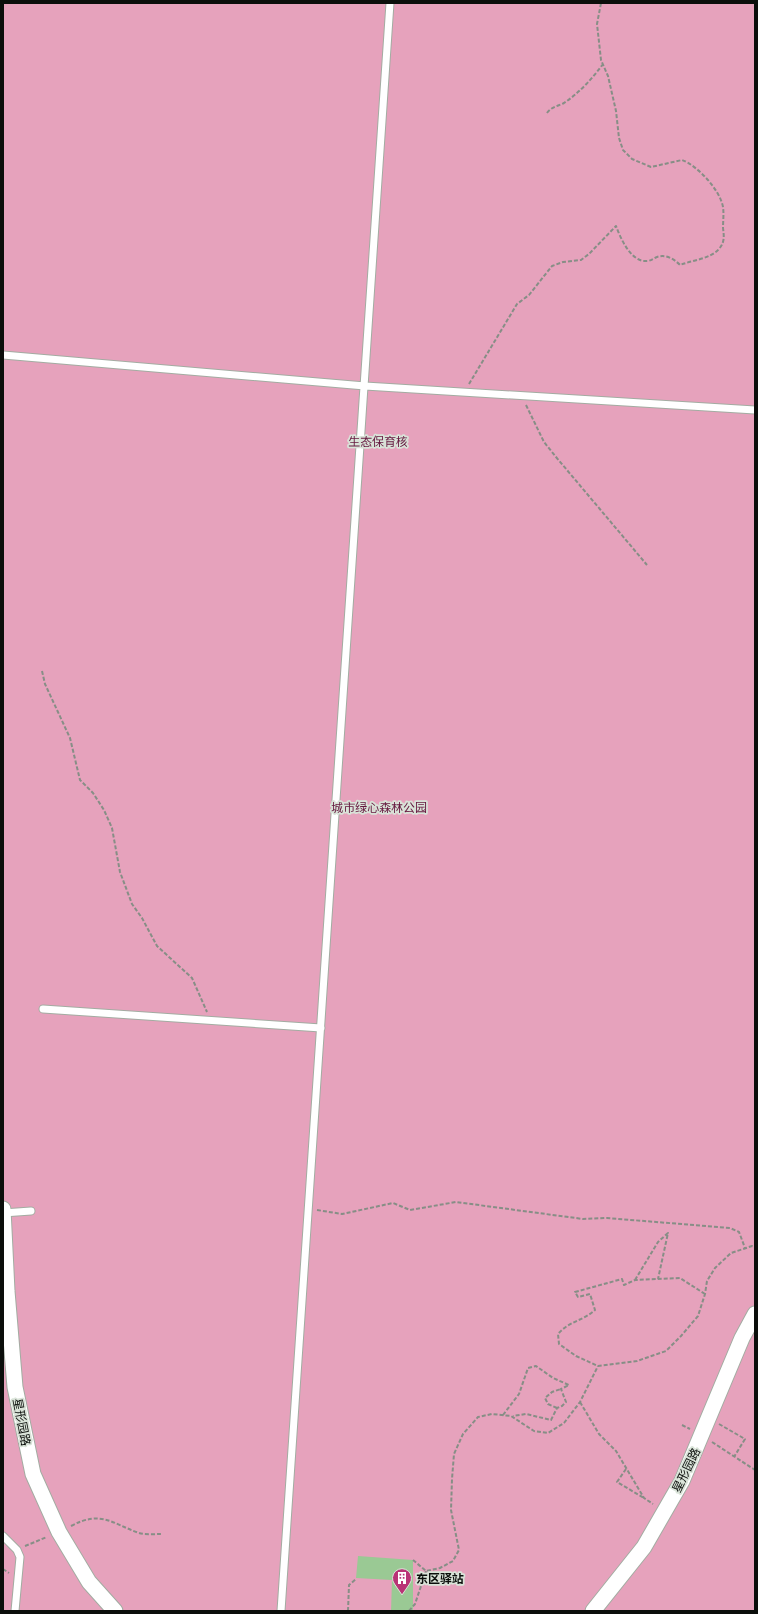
<svg xmlns="http://www.w3.org/2000/svg" width="758" height="1614" viewBox="0 0 758 1614" font-family="Poppins,'Noto Sans SC',sans-serif">
  <style>
    .green { fill: #e6a2bc }
    .building { fill: #9ac994 }
    .lines { fill: none; stroke-linecap: round; stroke-linejoin: round }
    .lane-casing { stroke: #a3aca2; stroke-width: 9 }
    .street-casing { stroke: #a3aca2; stroke-width: 17 }
    .path { stroke: #878e86; stroke-width: 2; stroke-dasharray: 4 2; stroke-linecap: butt }
    .lane { stroke: #fff; stroke-width: 7 }
    .street { stroke: #fff; stroke-width: 15 }
    .labels { text-anchor: middle; dominant-baseline: central; stroke-width: 3.5; stroke-linejoin: round; paint-order: stroke }
    .park-label { font-size: 12px; fill: #65163e; stroke: #d9e3d8 }
    .street-label { font-size: 12px; fill: #0b0e0b; stroke: #d9e3d8 }
    .poi-label { font-size: 12px; font-weight: bold; fill: #0b0e0b; stroke: #d9e3d8; text-anchor: start }
  </style>
  <rect width="100%" height="100%" fill="#d9e3d8"/>
  <!-- green -->
  <path class="green" d="M3 3H755V1611H3Z"/>
  <!-- building -->
  <path class="building" d="M358 1556 413 1560V1611H391L392 1580 356 1578Z"/>
  <g class="lines">
    <defs>
      <path id="lane" d="M3 355 365 386 755 410
        M43 1009 321 1028
        M3 1213 31 1211
        M3 1536 17 1550 20 1557 15 1611
        M281 1611 390 3"/>
      <path id="street" d="M3 1209 7 1291 15 1387 33 1474 59 1532 89 1582 115 1611
        M593 1611 644 1547 682 1481 742 1338 755 1314"/>
    </defs>
    <!-- lane casing -->
    <use href="#lane" class="lane-casing"/>
    <!-- street casing -->
    <use href="#street" class="street-casing"/>
    <!-- path -->
    <path class="path" d="M547 113C551 107 558 106 564 103 579 93 592 79 603 64
      M469 384 517 304 529 295 552 266 563 262 581 260 589 254 616 226C621 239 631 263 648 261 652 260 654 258 657 257 666 254 674 259 680 265 693 260 710 259 719 249 725 242 724 236 723 228 723 221 724 214 723 207 720 190 698 166 682 160L651 167 632 159 623 150 619 138 616 111 608 76 601 60 597 24 601 3
      M526 405 544 442 556 457 647 565
      M42 671 45 684 70 738 80 780 93 793 104 810 112 828 120 872 132 904 142 918 157 946 192 978 207 1012
      M317 1210 342 1214 393 1203 410 1210 456 1202 583 1219 607 1218 730 1228 739 1232 745 1248
      M635 1280 658 1242 668 1233 658 1279
      M705 1294 680 1278 635 1280 624 1285 622 1279 575 1292 578 1297 590 1294 595 1310C583 1321 569 1321 558 1334L559 1344 576 1356 598 1366 637 1361 666 1351 681 1336 698 1316 705 1294 707 1281 715 1268 731 1253 752 1246 755 1247
      M580 1402 599 1434 616 1451 644 1498 653 1504
      M557 1408 548 1404 545 1398 552 1392 561 1389
      M503 1415 519 1394 528 1368 536 1366 553 1378 569 1385 561 1389 566 1402 562 1406 557 1408 551 1420 526 1414 513 1416
      M719 1424 745 1439 734 1457
      M682 1425 690 1429
      M712 1442 755 1470
      M626 1469 617 1482 644 1498
      M71 1526C101 1510 111 1523 139 1533 145 1535 154 1534 161 1534
      M25 1546 47 1537
      M413 1560 426 1571 440 1568 453 1561 459 1550 451 1510 452 1479 454 1454 463 1434 478 1417 492 1414 511 1416 534 1431 548 1433 564 1423 580 1402 598 1366
      M3 1569 9 1573
      M348 1611 349 1585 356 1579
      M409 1611 415 1604 426 1571"/>
    <!-- lane -->
    <use href="#lane" class="lane"/>
    <!-- street -->
    <use href="#street" class="street"/>
  </g>
  <!-- icons -->
  <defs>
    <symbol id="building-pin" viewBox="-11 -11 22 30"><path d="M0 17L-7.5 6A9.5 9.5 0 1 1 7.5 6Z" fill="#b93376" stroke="#d9e3d8"/><path d="M-4-6H4V6H1V3H-1V6H-4ZM-2.5-4.3h1.7v1.8h-1.7ZM.8-4.3h1.7v1.8H.8ZM-2.5-1h1.7V.8h-1.7ZM.8-1h1.7V.8H.8Z" fill="#fff"/></symbol>
  </defs>
  <g fill-rule="evenodd">
    <use href="#building-pin" x="391" y="1567" width="22" height="30"/>
  </g>
  <g class="labels">
    <!-- park labels -->
    <g class="park-label">
      <text x="378" y="441">生态保育核</text>
      <text x="379" y="807">城市绿心森林公园</text>
    </g>
    <!-- street labels -->
    <g class="street-label">
      <text transform="translate(22 1422) rotate(79)">星形园路</text>
      <text transform="translate(686 1470) rotate(-64)">星形园路</text>
    </g>
    <!-- poi labels -->
    <g class="poi-label">
      <text x="416" y="1578">东区驿站</text>
    </g>
  </g>
  <!-- border -->
  <rect width="758" height="1614" fill="none" stroke="#0b0e0b" stroke-width="8"/>
</svg>
